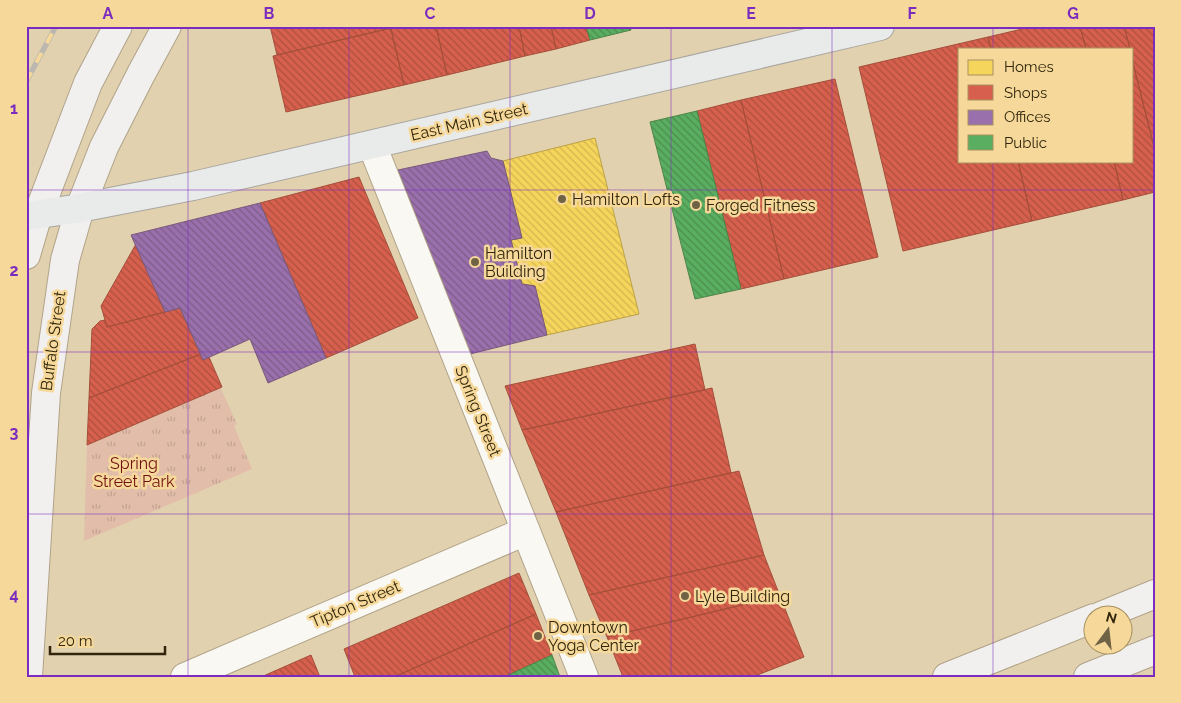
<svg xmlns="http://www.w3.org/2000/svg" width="1181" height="703" viewBox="0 0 1181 703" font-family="Raleway,sans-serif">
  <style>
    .park { fill: url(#park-tufts) }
    .homes { fill: url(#homes-back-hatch); stroke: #bba044 }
    .shops { fill: url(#shops-back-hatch); stroke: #a44f3a }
    .offices { fill: url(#offices-back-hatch); stroke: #7a5a7b }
    .public { fill: url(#public-back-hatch); stroke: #4e8548 }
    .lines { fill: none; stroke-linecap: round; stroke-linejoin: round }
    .street-casing { stroke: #b0a388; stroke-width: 30 }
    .secondary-casing { stroke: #b0a388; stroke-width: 30 }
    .primary-casing { stroke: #a9a69f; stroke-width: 30 }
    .street { stroke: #faf8f3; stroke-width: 28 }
    .secondary { stroke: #f2f0ef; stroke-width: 28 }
    .primary { stroke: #e9eaea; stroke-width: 28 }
    .rail-casing { stroke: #bcb8af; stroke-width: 5.5 }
    .rail { stroke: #f6d99a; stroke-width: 4; stroke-dasharray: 11; stroke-linecap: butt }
    .grid { fill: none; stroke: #7b2cbf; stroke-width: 1; stroke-opacity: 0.55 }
    .poi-dot { fill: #6f6245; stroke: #f6d99a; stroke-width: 2 }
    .labels { text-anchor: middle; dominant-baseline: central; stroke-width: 5; stroke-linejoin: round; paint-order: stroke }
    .street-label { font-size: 16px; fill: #31260c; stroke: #f6d99a }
    .poi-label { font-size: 16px; fill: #31260c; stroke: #f6d99a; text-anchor: start }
    .park-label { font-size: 16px; fill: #700f12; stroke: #f6d99a }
    .neatline { fill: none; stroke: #7b2cbf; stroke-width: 2 }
    .grid-label { font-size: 16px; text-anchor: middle; font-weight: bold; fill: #7b2cbf }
  </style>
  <defs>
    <pattern id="park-tufts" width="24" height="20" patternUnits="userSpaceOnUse" patternTransform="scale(1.25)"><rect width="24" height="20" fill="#e2bdaa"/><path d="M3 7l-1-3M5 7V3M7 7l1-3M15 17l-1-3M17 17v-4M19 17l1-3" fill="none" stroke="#c2a291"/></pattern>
    <pattern id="homes-back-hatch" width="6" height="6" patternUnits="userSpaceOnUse" patternTransform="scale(1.25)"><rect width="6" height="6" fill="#f6d55c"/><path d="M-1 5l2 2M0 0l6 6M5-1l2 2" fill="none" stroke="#d3b74f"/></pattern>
    <pattern id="shops-back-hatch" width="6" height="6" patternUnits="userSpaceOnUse" patternTransform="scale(1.25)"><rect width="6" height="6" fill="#d6604d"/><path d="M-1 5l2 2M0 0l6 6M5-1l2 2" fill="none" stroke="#ae4f3e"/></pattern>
    <pattern id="offices-back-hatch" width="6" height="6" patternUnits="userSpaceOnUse" patternTransform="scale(1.25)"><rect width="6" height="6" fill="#9970ab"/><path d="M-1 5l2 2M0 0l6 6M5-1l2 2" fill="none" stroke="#7d5c8a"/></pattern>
    <pattern id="public-back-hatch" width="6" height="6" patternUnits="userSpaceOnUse" patternTransform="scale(1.25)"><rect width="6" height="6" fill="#5aae61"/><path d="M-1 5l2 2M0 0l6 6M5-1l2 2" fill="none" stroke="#4b8d4e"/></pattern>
  </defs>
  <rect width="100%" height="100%" fill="#e1d1af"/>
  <!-- park -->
  <path class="park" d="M220 387 237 424 234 426 252 469 84 541 87 445Z"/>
  <!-- homes -->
  <path class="homes" d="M595 138 639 314 547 335 535 286 522 284 511 240 522 238 503 161Z"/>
  <!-- shops -->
  <path class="shops" d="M270 26H390L391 28 277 55Z
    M390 26H436L447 75 404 85Z
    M436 26H519L525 56 447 75Z
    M519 26H551L556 49 525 56Z
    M551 26H586L590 40 556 49Z
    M1035 26H1080L1086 49H991L988 37Z
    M1080 26H1124L1130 49H1086Z
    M1124 26H1155V151L1132 59V49H1130Z
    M391 28 404 85 286 112 273 56Z
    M988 37 991 49H960V161H1018L1032 221 903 251 859 67Z
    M1132 59 1155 151V192L1123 200 1114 161H1132Z
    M835 79 878 257 784 279 741 100Z
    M741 100 784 279 741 289 697 111Z
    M1018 161H1114L1123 200 1032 221Z
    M359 177 418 318 326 358 260 203Z
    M136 244 165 312 107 327 101 306Z
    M180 308 201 354 89 398 92 329 100 321 105 320 107 327Z
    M695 344 705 390 522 430 505 386Z
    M201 354 203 360 209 357 222 387 87 445 89 398Z
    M712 388 731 473 556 512 522 430Z
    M739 471 764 555 589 595 556 512Z
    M764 555 780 596 607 637 589 595Z
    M519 573 536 614 394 677H355L344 649Z
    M780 596 804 657 752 677H623L607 637Z
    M536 614 552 655 504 677H394Z
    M311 655 320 677H261Z"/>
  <!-- offices -->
  <path class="offices" d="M487 151 491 158 503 161 522 238 511 240 522 284 535 286 547 335 470 354 398 170Z
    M260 203 326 358 268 383 250 339 203 360 180 308 165 312 131 235Z"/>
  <!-- public -->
  <path class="public" d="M586 26H630L631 30 590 40Z
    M697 111 741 289 695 299 650 122Z
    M552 655 560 677H504Z"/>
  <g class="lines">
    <defs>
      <path id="street" d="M372 145 584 677
        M185 677 526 531"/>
      <path id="secondary" d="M26 255 38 214 88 83 118 26
        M1101 616 1155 594
        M28 677 46 393 65 260 80 208 104 147 141 74 167 26
        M947 677 1094 618
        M1088 677 1155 650"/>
      <path id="primary" d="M26 216 74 209 193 186 880 26"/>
    </defs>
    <!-- street casing -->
    <use href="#street" class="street-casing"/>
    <!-- secondary casing -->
    <use href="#secondary" class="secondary-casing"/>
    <!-- primary casing -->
    <use href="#primary" class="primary-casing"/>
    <!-- street -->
    <use href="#street" class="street"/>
    <!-- secondary -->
    <use href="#secondary" class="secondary"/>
    <!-- primary -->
    <use href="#primary" class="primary"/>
    <defs>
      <path id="rail" d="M26 82 56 26"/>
    </defs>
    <!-- rail casing -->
    <use href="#rail" class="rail-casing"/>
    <!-- rail -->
    <use href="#rail" class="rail"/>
  </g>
  <!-- grid -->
  <path class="grid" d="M188 26V677M349 26V677M510 26V677M671 26V677M832 26V677M993 26V49M993 161V677M26 190H1155M26 352H1155M26 514H1155"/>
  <!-- markers -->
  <g class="poi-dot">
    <circle cx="562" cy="199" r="5"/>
    <circle cx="696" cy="205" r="5"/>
    <circle cx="475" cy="262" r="5"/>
    <circle cx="685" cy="596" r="5"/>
    <circle cx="538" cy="636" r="5"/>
  </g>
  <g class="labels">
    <!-- street labels -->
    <g class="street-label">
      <text transform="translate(469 122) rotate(-13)">East Main Street</text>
      <text transform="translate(53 341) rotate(-82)">Buffalo Street</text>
      <text transform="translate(478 411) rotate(68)">Spring Street</text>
      <text transform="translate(355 604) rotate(-23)">Tipton Street</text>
    </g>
    <!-- poi labels -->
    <g class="poi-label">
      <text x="572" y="199">Hamilton Lofts</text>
      <text x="706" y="205">Forged Fitness</text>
      <text x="485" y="253">Hamilton<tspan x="485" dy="18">Building</tspan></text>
      <text x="695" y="596">Lyle Building</text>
      <text x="548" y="627">Downtown<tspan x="548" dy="18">Yoga Center</tspan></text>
    </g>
    <!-- park labels -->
    <g class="park-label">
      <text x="134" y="463">Spring<tspan x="134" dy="18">Street Park</tspan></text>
    </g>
  </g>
  <!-- border -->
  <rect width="1181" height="703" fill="none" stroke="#f6d99a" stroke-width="55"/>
  <!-- legend -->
  <rect x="958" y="48" width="175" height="115" fill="#f6d99a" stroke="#a79161"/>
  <rect x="968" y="60" width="25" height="15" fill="#f6d55c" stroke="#a79161"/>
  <text x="1004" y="72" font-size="15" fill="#31260c">Homes</text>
  <rect x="968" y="85" width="25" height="15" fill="#d6604d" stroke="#a79161"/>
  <text x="1004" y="98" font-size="15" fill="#31260c">Shops</text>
  <rect x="968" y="110" width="25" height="15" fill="#9970ab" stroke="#a79161"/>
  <text x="1004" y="122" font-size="15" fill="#31260c">Offices</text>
  <rect x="968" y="135" width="25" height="15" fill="#5aae61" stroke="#a79161"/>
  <text x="1004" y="148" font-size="15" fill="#31260c">Public</text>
  <!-- north arrow -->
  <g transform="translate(1108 630) rotate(15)"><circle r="24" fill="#f6d99a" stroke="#a79161"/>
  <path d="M0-4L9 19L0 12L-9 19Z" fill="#6f6245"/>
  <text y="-8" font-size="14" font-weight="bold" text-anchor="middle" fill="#31260c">N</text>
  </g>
  <!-- scale -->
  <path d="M50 646v8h115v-8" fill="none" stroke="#31260c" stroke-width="2.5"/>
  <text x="58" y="646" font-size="15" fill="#31260c" stroke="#f6d99a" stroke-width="4" paint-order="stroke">20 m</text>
  <rect x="28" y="28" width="1126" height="648" class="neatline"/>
  <g class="grid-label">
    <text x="108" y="19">A</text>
    <text x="269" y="19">B</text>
    <text x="430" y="19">C</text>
    <text x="590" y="19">D</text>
    <text x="751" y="19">E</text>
    <text x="912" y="19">F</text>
    <text x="1073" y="19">G</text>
    <text x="14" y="114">1</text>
    <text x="14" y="276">2</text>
    <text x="14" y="438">3</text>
    <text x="14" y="600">4</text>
  </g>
</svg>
